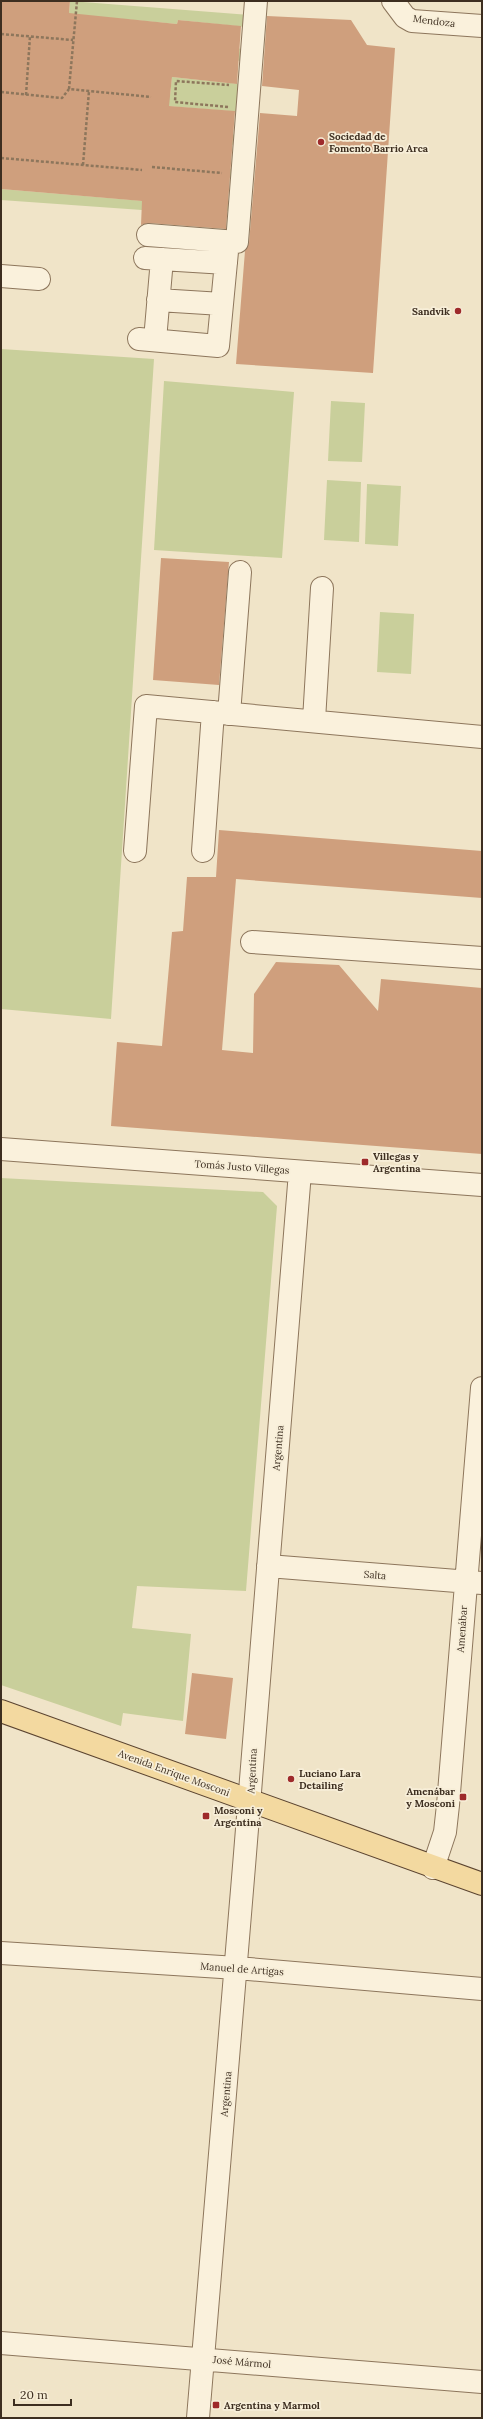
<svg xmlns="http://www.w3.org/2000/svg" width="483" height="2419" viewBox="0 0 483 2419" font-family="Lora,serif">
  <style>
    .green { fill: #c9cf9b; fill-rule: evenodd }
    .building { fill: #cf9f7d }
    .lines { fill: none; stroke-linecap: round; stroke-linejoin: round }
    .minor-casing { stroke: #8d765c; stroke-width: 24 }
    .major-casing { stroke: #5b4430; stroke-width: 24 }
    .path { stroke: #8d765c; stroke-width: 2.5; stroke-dasharray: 3 2; stroke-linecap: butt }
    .minor { stroke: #faf1dc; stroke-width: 22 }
    .major { stroke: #f3d9a0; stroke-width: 22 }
    .poi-dot { fill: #9e2a2b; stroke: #f7eed8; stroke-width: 1.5 }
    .labels { text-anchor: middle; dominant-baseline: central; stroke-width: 3.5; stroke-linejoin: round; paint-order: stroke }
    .street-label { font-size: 10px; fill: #3d2e20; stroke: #f7eed8 }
    .poi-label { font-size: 10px; font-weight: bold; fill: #3d2e20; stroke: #f7eed8; text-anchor: start }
  </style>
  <rect width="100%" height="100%" fill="#f0e4c8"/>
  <!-- green -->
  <path class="green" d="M70 1 264 16 247 236 228 235 230 211 143 204 142 210 1 200V189L144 201 145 194 232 201 234 178 147 171 146 175 1 163V154L80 160 83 134 1 127V123L83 129 85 103 1 96V89L22 90 25 38 2 36 1 45V30L67 37ZM79 15 177 24 178 20 246 27 244 49 176 43 174 55 76 45ZM33 39 56 41 53 93 29 91ZM175 55 242 61 240 84 172 77ZM75 56 173 66 170 96 72 87ZM154 105 241 112 239 135 152 128ZM92 106 152 111 151 133 90 128ZM150 139 237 145 235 169 148 162 147 167 87 161 89 139 149 145Z
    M1 349 154 359 111 1019 1 1009Z
    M164 381 294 392 282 558 154 550Z
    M331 401 365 403 362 462 328 461Z
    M327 480 361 482 359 542 324 540Z
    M367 484 401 486 398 546 365 544Z
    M380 612 414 614 411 674 377 672Z
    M1 1178 263 1192 277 1206 246 1591 137 1586 132 1628 191 1634 183 1721 123 1713 121 1726 1 1685Z"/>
  <!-- building -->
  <path class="building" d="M1 1H70L69 13 177 24 178 20 241 26 237 84 172 77 169 106 235 111 226 229 149 223 141 225 142 201 1 189Z
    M267 16 351 20 367 45 395 48 373 373 236 364 245 251 249 243 260 113 297 116 299 90 262 86Z
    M161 558 229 562 219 685 153 680Z
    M219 830 482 851V898L236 879 222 1050 253 1053 254 994 276 962 339 965 378 1011 381 979 482 988V1154L111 1126 117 1042 162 1046 172 932 183 931 187 877H216Z
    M192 1673 233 1678 226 1739 185 1734Z"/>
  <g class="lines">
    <defs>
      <path id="minor" d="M393 1 405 17 412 21 482 26
        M148 235 237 242 256 1
        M145 258 226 263
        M1 276 39 279
        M158 300 222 304
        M139 339 218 346 228 241
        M155 340 162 259
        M229 714 240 572
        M314 720 322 588
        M135 851 146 706 482 737
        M203 851 213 712
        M252 942 482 958
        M1 1149 482 1185
        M268 1566 482 1583
        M433 1868 445 1832 448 1805 482 1388
        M1 1953 237 1968 482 1989
        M1 2343 482 2382
        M198 2418C234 2003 266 1587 300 1172"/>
      <path id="major" d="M1 1711 482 1884"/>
    </defs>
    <!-- minor casing -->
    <use href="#minor" class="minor-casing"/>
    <!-- major casing -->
    <use href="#major" class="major-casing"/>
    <!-- path -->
    <path class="path" d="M1 34 73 40
      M69 89 77 1
      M1 92 62 98 69 89 151 97
      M26 95 30 36
      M228 107 175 102 176 81 229 85
      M1 158 142 170
      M83 165 89 91
      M152 167 222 173"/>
    <!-- minor -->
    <use href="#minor" class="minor"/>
    <!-- major -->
    <use href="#major" class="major"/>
  </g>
  <!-- markers -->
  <g class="poi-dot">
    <circle cx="321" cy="142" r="4"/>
    <circle cx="458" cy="311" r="4"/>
    <rect x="361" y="1158" width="8" height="8" rx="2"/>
    <circle cx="291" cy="1779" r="4"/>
    <rect x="459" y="1793" width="8" height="8" rx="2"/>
    <rect x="202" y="1812" width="8" height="8" rx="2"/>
    <rect x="212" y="2401" width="8" height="8" rx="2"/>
  </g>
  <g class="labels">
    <!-- street labels -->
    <g class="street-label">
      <text transform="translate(434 21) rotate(7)">Mendoza</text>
      <text transform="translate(242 1167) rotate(4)">Tomás Justo Villegas</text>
      <text transform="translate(278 1448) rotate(-85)">Argentina</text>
      <text transform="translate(375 1575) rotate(4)">Salta</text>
      <text transform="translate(462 1629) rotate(-86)">Amenábar</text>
      <text transform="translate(252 1771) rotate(-87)">Argentina</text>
      <text transform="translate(174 1773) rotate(20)">Avenida Enrique Mosconi</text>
      <text transform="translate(242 1969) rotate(4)">Manuel de Artigas</text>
      <text transform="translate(226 2094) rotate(-85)">Argentina</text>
      <text transform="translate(242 2362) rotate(5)">José Mármol</text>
    </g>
    <!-- poi labels -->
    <g class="poi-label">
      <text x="329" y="136">Sociedad de<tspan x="329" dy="12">Fomento Barrio Arca</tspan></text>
      <text x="450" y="311" text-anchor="end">Sandvik</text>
      <text x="373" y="1156">Villegas y<tspan x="373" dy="12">Argentina</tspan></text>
      <text x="299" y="1773">Luciano Lara<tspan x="299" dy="12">Detailing</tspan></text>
      <text x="455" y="1791" text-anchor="end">Amenábar<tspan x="455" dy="12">y Mosconi</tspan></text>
      <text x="214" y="1810">Mosconi y<tspan x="214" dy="12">Argentina</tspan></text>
      <text x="224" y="2405">Argentina y Marmol</text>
    </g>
  </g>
  <!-- border -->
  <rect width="483" height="2419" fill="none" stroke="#3d2e20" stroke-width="4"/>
  <!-- scale -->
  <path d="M14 2399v6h57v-6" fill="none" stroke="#3d2e20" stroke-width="2"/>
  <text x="20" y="2399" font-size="12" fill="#3d2e20" stroke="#f7eed8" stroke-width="3" paint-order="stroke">20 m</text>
</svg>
